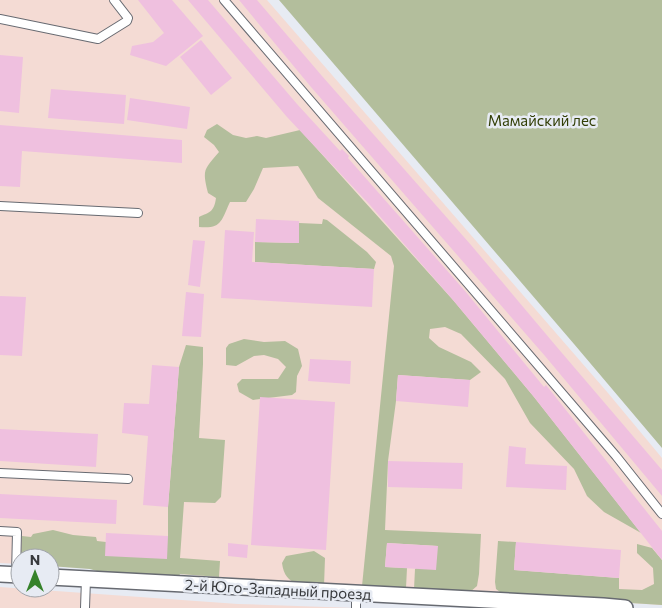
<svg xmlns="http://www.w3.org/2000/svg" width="662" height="608" viewBox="0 0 662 608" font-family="Commissioner,sans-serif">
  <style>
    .industrial { fill: #f4dbd4 }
    .green { fill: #b3be9c }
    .building { fill: #efc0df }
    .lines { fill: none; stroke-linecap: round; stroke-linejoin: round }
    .lane-casing { stroke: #676a71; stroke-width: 10 }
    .street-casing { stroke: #676a71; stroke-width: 18 }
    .lane { stroke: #fff; stroke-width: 8 }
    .street { stroke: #fff; stroke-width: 15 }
    .labels { text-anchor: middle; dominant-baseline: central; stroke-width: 5; stroke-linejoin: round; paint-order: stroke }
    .park-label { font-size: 15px; fill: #333f07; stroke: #e7ebf3 }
    .street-label { font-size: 15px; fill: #37393c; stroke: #e7ebf3 }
  </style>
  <rect width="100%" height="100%" fill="#e7ebf3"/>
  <!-- industrial -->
  <path class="industrial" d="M0 0H267L608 393 662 458V605L50 566V558H20V564L0 563Z
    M0 587 238 604 355 608H0Z"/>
  <!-- green -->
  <path class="green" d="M279 0H662V448L574 344Z
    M217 124 233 135 246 138 257 136 266 138 300 130 453 300 534 397 641 533 604 512 587 496 574 469 530 423 505 379 461 334 445 327 430 329 429 338 439 347 471 362 481 372 470 380 398 375 396 401 388 461 385 530 481 534 479 574 477 586 470 592 414 589 415 569 438 546 387 543 385 567 407 568 406 588 382 590 378 587 362 586 394 266 391 256 318 198 298 166 263 168 254 189 246 202H230C221 221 222 229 199 227V217C210 212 214 212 216 198L208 193C202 169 204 170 219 152L214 145 204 137 207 130Z
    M323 219 327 220 367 252 376 262 374 269 255 262V242L298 243 299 223 322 224Z
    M244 339 264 342 285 341 298 349 302 366 297 376 296 392 292 395 253 400 239 392 237 384 242 379H278L286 367 278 359 264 355 254 356 236 366 226 365V348L229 344Z
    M186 345 203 347V364L199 438 225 440 221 497 215 503 184 502 180 558 220 561 219 577 180 574 178 578 110 575 90 569 50 566V558H21L22 536 31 537 33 534 53 530 73 535 96 537 97 541 106 542 168 536V507L179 367Z
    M498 541 516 542 514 570 619 578V589L642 590 654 584 653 568 637 553V544L652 548 662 560V605L504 595 496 589 495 582Z
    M314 551 325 558 324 586C304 584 285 588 282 563L286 556Z"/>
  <!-- building -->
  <path class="building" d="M138 0H172L203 36 166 66 130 55 132 46 153 42 164 33Z
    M188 0H208L297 104 340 151 342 149 349 156 348 158 465 291 544 387 546 385 662 531V560L534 397 453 300 369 204 287 117Z
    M239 0H257L322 76 471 245 556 346 662 470V496L545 356 311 87Z
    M201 40 232 78 211 95 180 57Z
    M0 55 23 57 19 113 0 111Z
    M51 89 126 95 124 124 48 118Z
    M130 98 190 107 187 129 127 120Z
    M0 125 182 140V163L22 151 20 187 0 186Z
    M256 219 299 221V243L255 242Z
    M225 230 254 232 252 262 374 269 372 307 221 298Z
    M193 240 205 241 200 287 188 285Z
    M186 292 204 294 201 337 182 336Z
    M0 296 26 297 22 356 0 355Z
    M310 359 351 361 350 384 308 381Z
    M152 365 179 367 168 507 143 505 148 436 122 433 124 403 149 404Z
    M398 375 470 380 468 407 396 401Z
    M260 397 335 402 326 550 251 545Z
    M0 429 98 434 96 467 0 461Z
    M509 446 526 448 525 464 567 466 566 490 506 487Z
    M388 461 463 463 462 489 388 487Z
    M0 494 117 500 116 524 0 518Z
    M106 533 168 536 167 559 105 556Z
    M516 542 621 550 619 578 514 570Z
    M228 543 248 545 247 558 228 556Z
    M387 543 438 546 436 570 385 567Z"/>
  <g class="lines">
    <defs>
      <path id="lane" d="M224 0 616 456 662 514
        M0 19 98 39 127 21 128 18 114 0
        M0 206 138 213
        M0 473 128 479
        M0 531 17 532 16 575
        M85 608 86 579
        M356 608V594"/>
      <path id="street" d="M0 574 20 575
        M50 577 603 606 625 608"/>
    </defs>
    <!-- lane casing -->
    <use href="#lane" class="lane-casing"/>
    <!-- street casing -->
    <use href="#street" class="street-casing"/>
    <!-- lane -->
    <use href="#lane" class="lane"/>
    <!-- street -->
    <use href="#street" class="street"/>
  </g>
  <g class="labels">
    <!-- park labels -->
    <g class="park-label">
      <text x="542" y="120">Мамайский лес</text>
    </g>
    <!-- street labels -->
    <g class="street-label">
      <text transform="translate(278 589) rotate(3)">2-й Юго-Западный проезд</text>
    </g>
  </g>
  <!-- north arrow -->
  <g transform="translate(35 573)"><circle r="24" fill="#e7ebf3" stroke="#a1a4aa"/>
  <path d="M0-4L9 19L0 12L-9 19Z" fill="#36822a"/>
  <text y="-8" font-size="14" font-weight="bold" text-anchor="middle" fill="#37393c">N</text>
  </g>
</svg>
